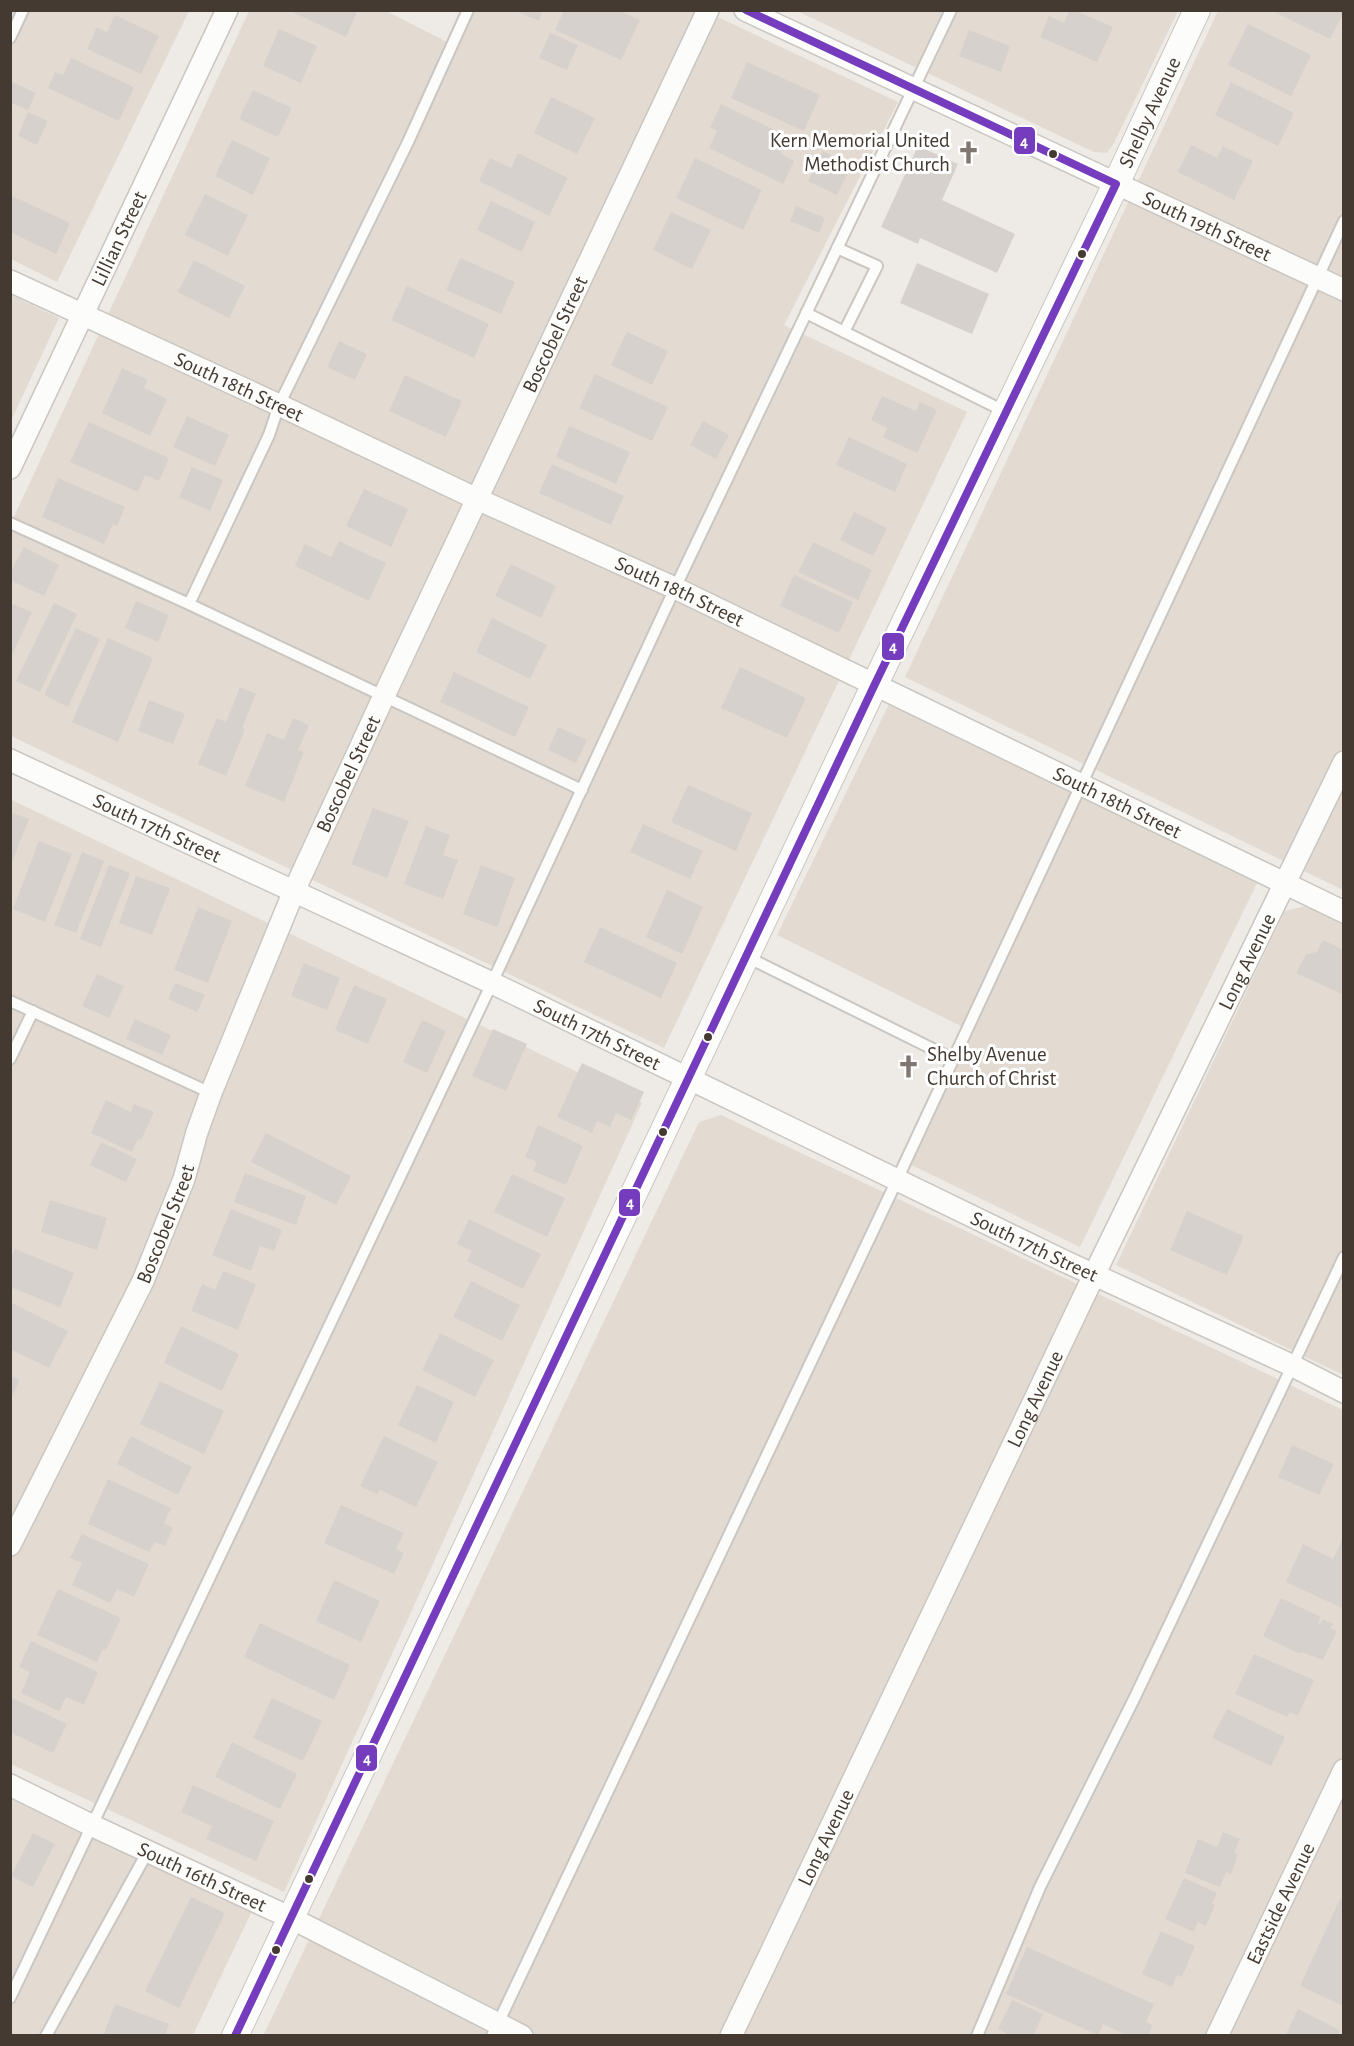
<svg xmlns="http://www.w3.org/2000/svg" width="1354" height="2046" viewBox="0 0 1354 2046" font-family="'Alegreya Sans',sans-serif">
  <style>
    .residential { fill: #e3dbd1 }
    .building { fill: #d6d1cc }
    .lines { fill: none; stroke-linecap: round; stroke-linejoin: round }
    .service-casing { stroke: #cac6c1; stroke-width: 14 }
    .minor-casing { stroke: #cac6c1; stroke-width: 24 }
    .tertiary-casing { stroke: #cac6c1; stroke-width: 28 }
    .service { stroke: #fcfcfb; stroke-width: 10 }
    .minor { stroke: #fcfcfb; stroke-width: 21 }
    .tertiary { stroke: #fcfcfb; stroke-width: 26 }
    .bus-1-casing { stroke: #fff; stroke-width: 12 }
    .bus-1 { stroke: #753cbe; stroke-width: 8 }
    .bus-dot { fill: #443a31; stroke: #fff; stroke-width: 2 }
    .labels { text-anchor: middle; dominant-baseline: central; stroke-width: 6; stroke-linejoin: round; paint-order: stroke }
    .street-label { font-size: 21px; fill: #443a31; stroke: #fff }
    .poi-label { font-size: 21px; fill: #443a31; stroke: #fff; text-anchor: end }
    .line-badge { stroke: #fff; stroke-width: 2 }
    .badge-label { font-size: 16px; text-anchor: middle; font-weight: bold; fill: #fff }
  </style>
  <rect width="100%" height="100%" fill="#eeeae5"/>
  <!-- residential -->
  <path class="residential" d="M10 11H189L57 282 11 259Z
    M249 11H386L447 42 462 11H705L898 102 784 325 967 412 664 1048 11 736V523Z
    M797 11H1178L1114 143 1107 153 1094 152Z
    M1218 11H1343V890L905 677Z
    M11 295 59 318 11 421Z
    M892 698 1260 877 1080 1247 899 1159 963 1027 777 935Z
    M10 799 642 1103 284 1892 11 1764Z
    M1306 906 1343 924V1375L1116 1265 1285 911Z
    M721 1115 1343 1410V2035L263 2036 699 1122Z
    M11 1799 252 1911 193 2035 11 2036Z"/>
  <!-- building -->
  <path class="building" d="M288 10H358L346 37Z
    M513 10H543L539 21Z
    M564 10H618L640 20 621 60 555 30Z
    M1070 10H1074L1113 27 1097 62 1040 37 1049 16 1064 23Z
    M1270 10H1344V12L1330 39Z
    M115 15 159 36 141 74 87 49 97 27 107 32Z
    M1248 24 1311 55 1291 96 1228 65Z
    M279 29 317 46 301 83 263 66Z
    M969 30 1010 46 1001 72 959 56Z
    M550 33 578 45 567 70 539 58Z
    M71 58 134 87 119 121 48 88 55 72 63 75Z
    M747 62 820 95 804 131 731 98Z
    M12 82 36 93 28 110 10 102Z
    M1231 82 1294 113 1278 146 1215 115Z
    M253 90 292 108 278 137 239 119Z
    M551 97 595 118 577 154 534 133Z
    M721 104 789 137 781 154 794 161 783 184 709 148 717 131 710 128Z
    M28 112 48 121 37 145 18 136Z
    M232 140 270 158 253 195 215 176Z
    M1191 145 1217 158 1223 146 1253 161 1234 200 1178 172Z
    M918 146 958 164 942 200 1015 234 997 273 920 238 918 244 881 227Z
    M823 151 851 166 837 195 808 181Z
    M518 153 568 178 549 216 479 181 490 158 511 168Z
    M695 158 762 190 743 230 676 198Z
    M205 194 248 215 228 256 185 235Z
    M10 195 70 223 56 254 10 232Z
    M491 201 535 222 522 252 477 230Z
    M796 206 825 218 819 233 790 221Z
    M671 212 711 230 692 269 653 250Z
    M460 258 515 282 501 314 446 290Z
    M194 260 245 286 229 318 178 292Z
    M917 263 989 294 972 334 900 303Z
    M407 286 489 324 474 358 391 320Z
    M627 332 668 351 652 385 611 365Z
    M339 341 367 354 355 380 327 367Z
    M122 368 148 380 144 388 167 399 150 436 102 413Z
    M595 374 668 407 652 441 579 408Z
    M405 375 462 401 446 437 389 411Z
    M882 396 916 411 920 402 937 410 917 453 883 437 887 428 871 420Z
    M187 416 229 435 215 466 173 447Z
    M703 421 729 435 716 459 690 445Z
    M89 422 169 458 159 481 145 475 138 492 70 462Z
    M569 426 630 452 616 484 556 457Z
    M849 437 907 464 895 492 836 465Z
    M552 464 624 496 611 525 539 493Z
    M192 467 223 480 210 511 179 497Z
    M58 478 125 507 117 526 113 524 104 544 42 517Z
    M364 489 408 509 391 547 346 526Z
    M854 512 887 528 873 556 840 540Z
    M339 541 386 563 369 601 295 566 305 544 331 557Z
    M813 542 872 570 858 600 798 572Z
    M24 547 59 565 44 596 10 580V573Z
    M511 564 556 586 541 618 495 596Z
    M794 575 853 602 839 633 780 606Z
    M136 601 169 615 158 642 125 628Z
    M10 603 32 612 10 659Z
    M54 603 77 614 40 692 16 681Z
    M492 618 547 645 530 679 476 652Z
    M76 628 100 639 68 707 44 695Z
    M108 638 153 658 118 742 72 722Z
    M740 667 806 698 787 738 721 708Z
    M454 672 529 707 515 737 440 702Z
    M240 687 256 694 242 728 245 729 226 776 198 764 217 718 226 722Z
    M149 700 185 714 173 744 138 731Z
    M293 718 309 725 298 750 304 752 284 802 245 786 267 733 284 740Z
    M558 727 587 740 576 763 548 750Z
    M688 785 752 813 736 851 671 822Z
    M373 808 409 821 387 878 351 864Z
    M10 812 29 819 11 865H10Z
    M643 824 703 851 690 879 630 852Z
    M426 826 450 835 443 855 458 860 443 899 404 884Z
    M39 841 72 854 45 922 13 909Z
    M82 852 104 861 76 933 54 925Z
    M109 865 130 873 101 947 80 939Z
    M481 865 515 878 497 927 463 914Z
    M136 876 170 888 152 935 119 923Z
    M667 890 703 907 682 954 646 937Z
    M198 907 232 921 208 983 174 970Z
    M600 927 677 963 661 998 584 962Z
    M1323 940 1344 950V995L1296 973 1306 954 1317 952Z
    M304 963 340 978 327 1010 291 996Z
    M97 974 124 986 109 1018 82 1006Z
    M175 983 205 995 197 1012 168 999Z
    M354 985 387 999 368 1044 335 1030Z
    M135 1019 171 1035 162 1055 126 1039Z
    M422 1020 446 1031 427 1073 403 1062Z
    M493 1029 527 1044 506 1091 472 1076Z
    M582 1063 644 1092 631 1120 616 1113 610 1127 597 1121 592 1133 557 1117Z
    M106 1100 131 1112 134 1104 154 1112 141 1140 138 1139 132 1152 91 1133Z
    M538 1125 583 1146 566 1185 533 1171 537 1162 525 1157Z
    M266 1133 351 1176 336 1205 251 1162Z
    M101 1142 137 1159 126 1182 90 1165Z
    M245 1173 306 1196 296 1225 234 1202Z
    M512 1174 565 1198 547 1237 494 1212Z
    M50 1200 107 1218 97 1250 41 1232Z
    M231 1209 282 1230 274 1251 260 1246 251 1271 212 1255Z
    M1187 1211 1244 1236 1227 1275 1170 1250Z
    M469 1219 541 1254 523 1289 467 1261 472 1251 457 1244Z
    M15 1249 74 1273 60 1307 10 1287V1259Z
    M223 1271 256 1284 238 1330 191 1311 202 1284 215 1290Z
    M471 1281 520 1305 502 1341 453 1317Z
    M10 1302 68 1331 49 1368 10 1349Z
    M181 1326 239 1354 222 1391 164 1363Z
    M440 1333 494 1360 475 1397 422 1370Z
    M10 1376 20 1380 10 1401Z
    M160 1381 224 1411 204 1454 140 1424Z
    M417 1385 454 1402 436 1443 398 1425Z
    M131 1436 192 1467 178 1495 117 1464Z
    M384 1436 438 1462 416 1507 380 1490 377 1494 360 1486Z
    M1292 1445 1334 1464 1319 1495 1278 1477Z
    M108 1479 171 1508 164 1523 173 1528 165 1546 155 1542 149 1552 88 1524Z
    M341 1505 404 1533 396 1549 404 1553 394 1574 324 1543Z
    M82 1534 149 1564 134 1597 117 1589 110 1603 72 1585 82 1563 70 1558Z
    M1344 1536V1609L1286 1582 1303 1544 1333 1559Z
    M334 1580 380 1601 361 1642 316 1621Z
    M58 1589 121 1618 106 1650 103 1649 97 1662 37 1635Z
    M1281 1598 1321 1617 1318 1623 1320 1624 1323 1619 1333 1624 1330 1628 1337 1631 1323 1660 1301 1652 1300 1654 1263 1636Z
    M260 1623 350 1665 334 1700 244 1657Z
    M31 1641 98 1672 84 1705 66 1697 59 1711 21 1693 30 1672 19 1667Z
    M1254 1654 1314 1680 1298 1716 1290 1712 1287 1717 1235 1694Z
    M10 1697 67 1724 53 1753 10 1732Z
    M272 1698 322 1721 303 1761 253 1738Z
    M1227 1709 1285 1737 1271 1766 1212 1738Z
    M232 1742 297 1774 280 1809 215 1777Z
    M193 1785 274 1821 256 1861 206 1839 212 1826 181 1812Z
    M1223 1832 1240 1839 1234 1853 1238 1855 1231 1874 1226 1872 1220 1887 1185 1873 1198 1839 1217 1847Z
    M33 1833 55 1844 33 1887 11 1876Z
    M1184 1878 1217 1893 1212 1904 1215 1905 1206 1926 1198 1922 1194 1932 1165 1919Z
    M191 1897 225 1913 179 2008 145 1991Z
    M1340 1899 1344 1901V2006L1300 1986Z
    M1161 1931 1195 1946 1182 1977 1177 1975 1172 1987 1142 1974Z
    M1027 1947 1154 2004 1146 2022 1153 2025 1148 2036H1128L1103 2024 1098 2035 1006 1994Z
    M1012 2000 1043 2014 1033 2036H1011L998 2029Z
    M115 2004 169 2024 165 2036H103Z
    M1298 2009 1340 2030 1337 2036H1285Z"/>
  <g class="lines">
    <defs>
      <path id="service" d="M10 38 23 10
        M837 248 877 266 844 332
        M806 313 1006 412
        M10 523 189 604 582 790
        M189 604 269 435 279 405 408 142 468 10
        M747 957 953 1059
        M10 1001 211 1093
        M10 1059 33 1011
        M10 1998 492 983 675 588 951 10
        M46 2036 148 1851
        M492 2036 889 1197 1344 221
        M977 2036 1040 1887 1134 1699 1344 1257"/>
      <g id="minor">
        <path id="s1" d="M745 10 1344 290"/>
        <path id="s2" d="M10 281 279 405 477 499 675 588 1344 912"/>
        <path id="s3" d="M10 468 227 10"/>
        <path id="s4" d="M10 760 492 983 1064 1261 1291 1365 1344 1392"/>
        <path id="s5" d="M10 1545 143 1281 184 1179 197 1132 211 1093 294 891 383 698 708 10"/>
        <path id="s6" d="M10 1785 93 1826 291 1918 522 2036"/>
        <path id="s7" d="M731 2036 1094 1275 1344 762"/>
        <path id="s8" d="M1217 2036 1344 1770"/>
      </g>
      <g id="tertiary">
        <path id="s9" d="M235 2036 874 686 1116 184 1197 10"/>
      </g>
    </defs>
    <!-- service casing -->
    <use href="#service" class="service-casing"/>
    <!-- minor casing -->
    <use href="#minor" class="minor-casing"/>
    <!-- tertiary casing -->
    <use href="#tertiary" class="tertiary-casing"/>
    <!-- service -->
    <use href="#service" class="service"/>
    <!-- minor -->
    <use href="#minor" class="minor"/>
    <!-- tertiary -->
    <use href="#tertiary" class="tertiary"/>
    <defs>
      <path id="bus-1" d="M235 2036 874 686 1116 184 746 10"/>
    </defs>
    <!-- bus-1 casing -->
    <use href="#bus-1" class="bus-1-casing"/>
    <!-- bus-1 -->
    <use href="#bus-1" class="bus-1"/>
  </g>
  <!-- icons -->
  <defs>
    <symbol id="church-bare" viewBox="-9 -9 18 18"><path d="M-1.2-6h2.4v3.5h3.3v2.4h-3.3V6h-2.4V-.1h-3.3v-2.4h3.3Z" fill="#807870" stroke="#fff" stroke-width="2.5" paint-order="stroke"/></symbol>
  </defs>
  <g fill-rule="evenodd">
    <use href="#church-bare" x="952" y="136" width="33" height="33"/>
    <use href="#church-bare" x="892" y="1050" width="33" height="33"/>
  </g>
  <!-- markers -->
  <g class="bus-dot">
    <circle cx="1053" cy="154" r="5"/>
    <circle cx="1082" cy="254" r="5"/>
    <circle cx="708" cy="1037" r="5"/>
    <circle cx="663" cy="1132" r="5"/>
    <circle cx="309" cy="1879" r="5"/>
    <circle cx="276" cy="1950" r="5"/>
  </g>
  <g class="labels">
    <!-- street labels -->
    <g class="street-label">
      <text stroke="none"><textPath href="#s9" startOffset="2130">Shelby Avenue</textPath></text>
      <text stroke="none"><textPath href="#s1" startOffset="510">South 19th Street</textPath></text>
      <text stroke="none"><textPath href="#s3" startOffset="254">Lillian Street</textPath></text>
      <text stroke="none"><textPath href="#s5" startOffset="1329">Boscobel Street</textPath></text>
      <text stroke="none"><textPath href="#s2" startOffset="252">South 18th Street</textPath></text>
      <text stroke="none"><textPath href="#s2" startOffset="738">South 18th Street</textPath></text>
      <text stroke="none"><textPath href="#s5" startOffset="843">Boscobel Street</textPath></text>
      <text stroke="none"><textPath href="#s2" startOffset="1224">South 18th Street</textPath></text>
      <text stroke="none"><textPath href="#s4" startOffset="162">South 17th Street</textPath></text>
      <text stroke="none"><textPath href="#s7" startOffset="1192">Long Avenue</textPath></text>
      <text stroke="none"><textPath href="#s4" startOffset="648">South 17th Street</textPath></text>
      <text stroke="none"><textPath href="#s5" startOffset="357">Boscobel Street</textPath></text>
      <text stroke="none"><textPath href="#s4" startOffset="1134">South 17th Street</textPath></text>
      <text stroke="none"><textPath href="#s7" startOffset="706">Long Avenue</textPath></text>
      <text stroke="none"><textPath href="#s7" startOffset="220">Long Avenue</textPath></text>
      <text stroke="none"><textPath href="#s6" startOffset="213">South 16th Street</textPath></text>
      <text stroke="none"><textPath href="#s8" startOffset="147">Eastside Avenue</textPath></text>
    </g>
    <!-- poi labels -->
    <g class="poi-label">
      <text x="950" y="140">Kern Memorial United<tspan x="950" dy="24">Methodist Church</tspan></text>
      <text x="927" y="1054" text-anchor="start">Shelby Avenue<tspan x="927" dy="24">Church of Christ</tspan></text>
    </g>
  </g>
  <g class="line-badge">
    <rect x="1013" y="126" width="23" height="29" rx="6" fill="#753cbe"/>
    <rect x="881" y="632" width="24" height="29" rx="6" fill="#753cbe"/>
    <rect x="618" y="1188" width="23" height="29" rx="6" fill="#753cbe"/>
    <rect x="355" y="1744" width="23" height="28" rx="6" fill="#753cbe"/>
  </g>
  <g class="badge-label">
    <text x="1024" y="147">4</text>
    <text x="893" y="652">4</text>
    <text x="630" y="1208">4</text>
    <text x="367" y="1764">4</text>
  </g>
  <!-- border -->
  <rect width="1354" height="2046" fill="none" stroke="#443a31" stroke-width="24"/>
</svg>
